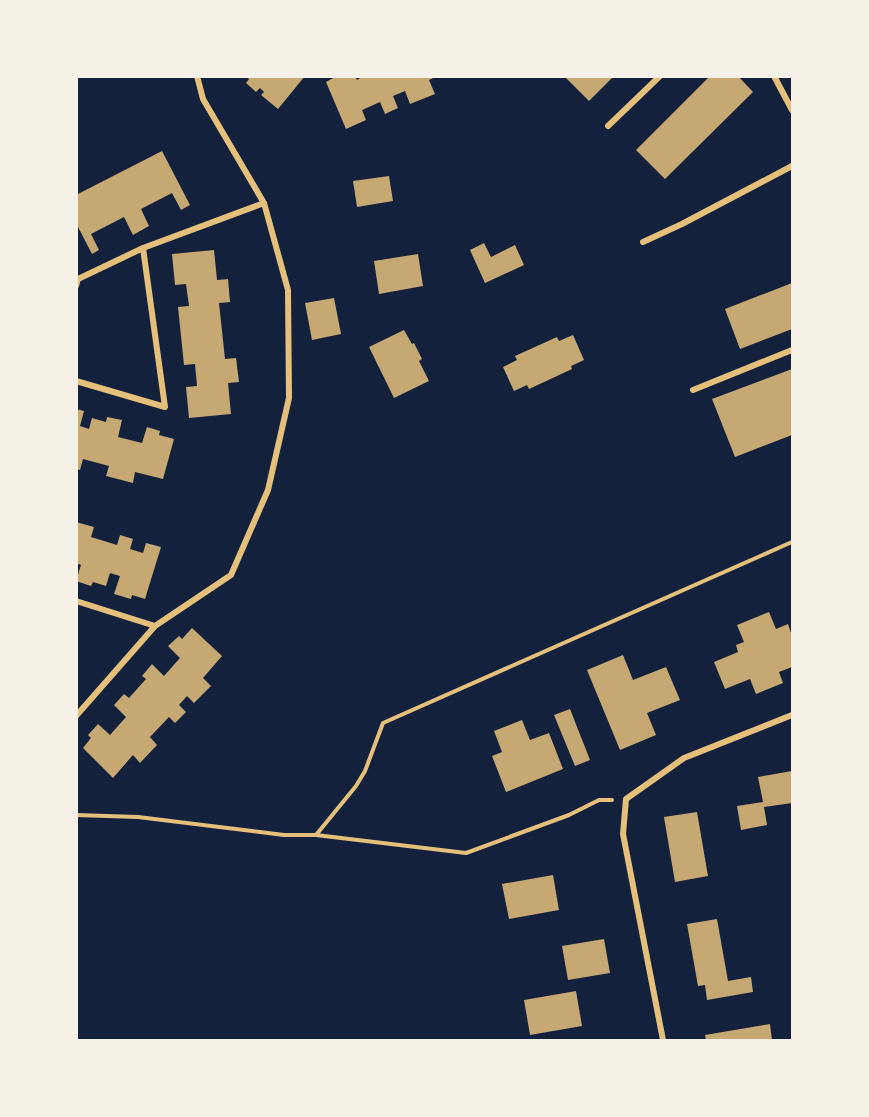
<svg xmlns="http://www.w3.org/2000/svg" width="869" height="1117" viewBox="0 0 869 1117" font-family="'PT Sans',sans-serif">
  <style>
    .building { fill: #c6a872 }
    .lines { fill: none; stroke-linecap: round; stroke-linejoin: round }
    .path { stroke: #e5c07b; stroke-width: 4 }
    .minor { stroke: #e5c07b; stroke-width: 6 }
  </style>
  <rect width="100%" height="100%" fill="#14213d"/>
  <!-- building -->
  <path class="building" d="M246 76H305L278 109 261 95 264 92 260 88 256 92 246 83 249 79Z
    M337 76H355L357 80 363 76H438L429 80 435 94 410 104 405 91 393 96 398 108 385 114 380 102 362 110 366 120 346 129 326 82Z
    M564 76H614L589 101Z
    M710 76H738L753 92 665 179 636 150Z
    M162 151 190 205 181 210 172 193 141 209 149 226 133 235 124 217 91 234 99 250 92 254 76 223V195Z
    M389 176 393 201 357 207 353 181Z
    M484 243 491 257 515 245 524 265 485 283 470 250Z
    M214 250 217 280 228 279 230 302 219 303 225 359 236 358 239 382 228 383 231 414 189 418 186 387 197 386 195 364 184 365 178 307 189 306 186 284 175 285 172 254Z
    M418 254 423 286 379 294 374 261Z
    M792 283V329L740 349 725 309Z
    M334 298 341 334 312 340 305 303Z
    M404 330 412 344 414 343 422 359 419 361 429 381 394 398 369 347Z
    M573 335 584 360 571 366 572 369 529 389 527 385 514 391 503 367 517 360 515 356 557 337 559 341Z
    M792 369V435L735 457 712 399Z
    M76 409 84 411 80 426 89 429 92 418 106 422 107 417 122 420 118 437 142 443 147 427 160 431 159 435 174 439 163 479 135 472 133 483 106 476 109 466 83 459 80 470 76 469Z
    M76 522 94 527 91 537 117 545 120 535 133 539 130 549 143 553 146 543 161 547 145 599 132 595 131 599 114 594 120 576 110 573 106 586 93 582 91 586 76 581 81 565 76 563Z
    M769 612 776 629 788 624 792 636V667L779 672 783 683 756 694 750 679 725 689 714 662 738 652 736 645 744 642 737 625Z
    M192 628 222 656 203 678 211 686 194 703 187 696 179 705 186 712 175 723 169 717 150 737 157 745 140 763 133 755 113 778 83 748 91 738 88 735 98 724 110 735 126 717 114 705 124 694 129 698 146 679 142 676 152 664 164 676 180 658 168 646 179 636 182 639Z
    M623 655 633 680 666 667 680 700 647 713 656 735 620 750 587 670Z
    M570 709 590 760 575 766 554 715Z
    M522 720 530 740 549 733 563 769 506 792 492 756 502 752 494 731Z
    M792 771V803L764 807 767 825 741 830 737 806 763 802 758 777Z
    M697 812 708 876 675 882 664 817Z
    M553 875 559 910 509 919 502 884Z
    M717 919 728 981 751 977 753 992 707 1000 705 985 698 986 687 924Z
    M604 939 610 973 568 980 562 946Z
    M576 991 582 1026 530 1035 524 1000Z
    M770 1024 772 1040H706L705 1035Z"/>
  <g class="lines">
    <!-- path -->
    <path class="path" d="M76 815 138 817 284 835H316L466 853 569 815 599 800H612
      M316 835 356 786 365 771 383 723 792 542"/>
    <!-- minor -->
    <path class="minor" d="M774 76 792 110
      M608 126 660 76
      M643 242 682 224 792 166
      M76 286 78 279 143 248 264 203
      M76 381 165 407 143 248
      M693 390 792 350
      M76 601 155 626
      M76 716 155 626 231 575 268 490 289 398 288 290 264 203 203 99 197 76
      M663 1040 623 834 626 799 684 758 792 715"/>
  </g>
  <!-- border -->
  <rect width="869" height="1117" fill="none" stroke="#f6f1e7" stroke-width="156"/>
</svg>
